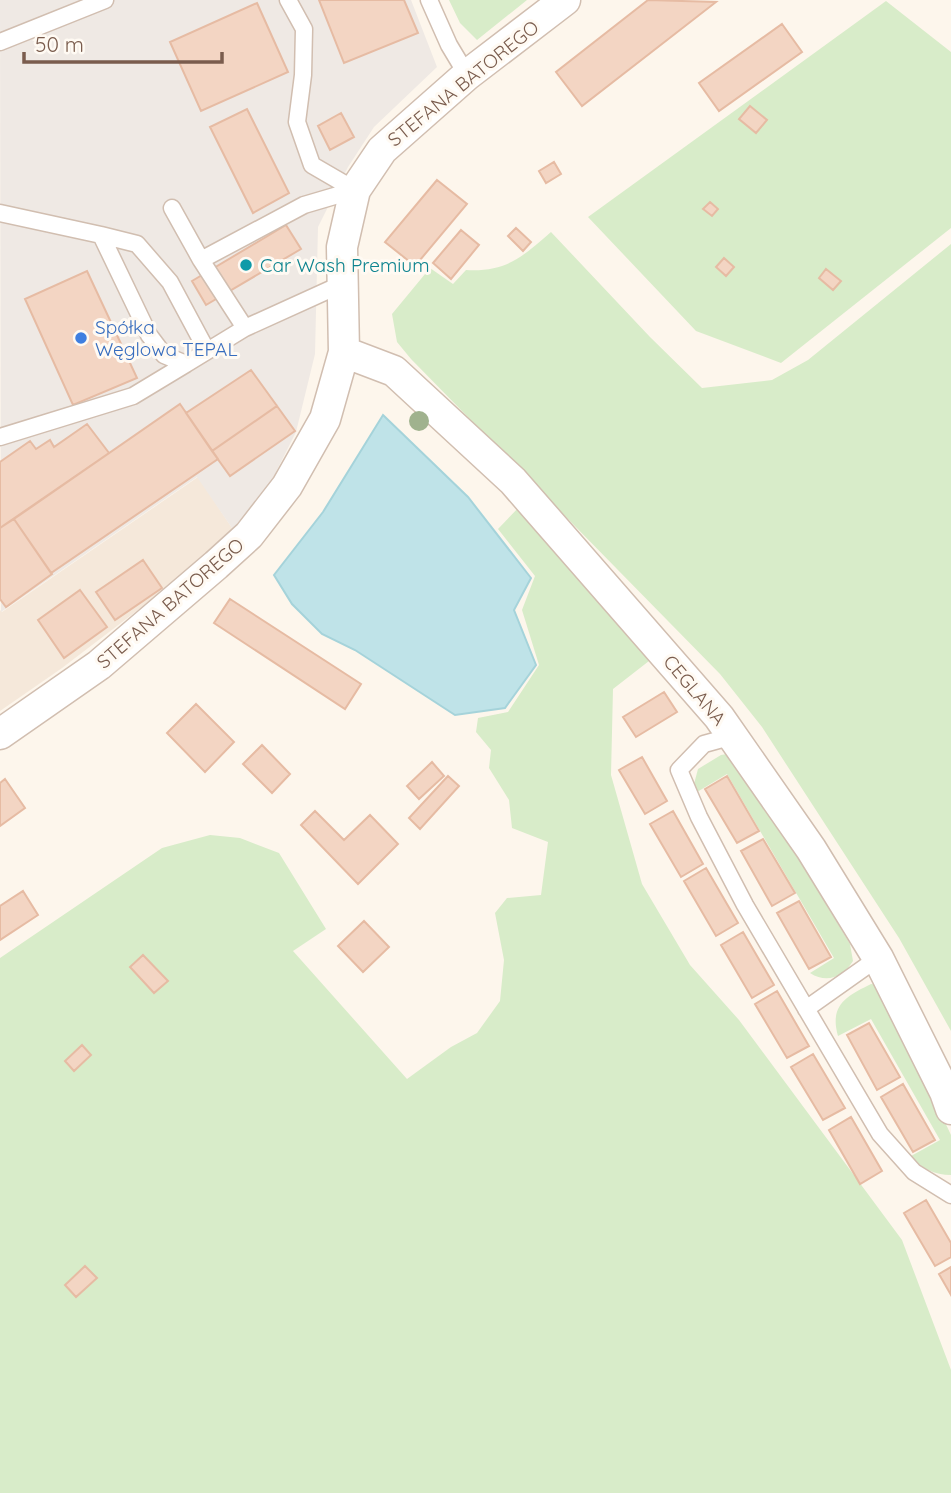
<svg xmlns="http://www.w3.org/2000/svg" width="951" height="1493" viewBox="0 0 951 1493" font-family="Quicksand,sans-serif">
  <style>
    .residential { fill: #f5e8da }
    .industrial { fill: #efe9e4 }
    .green { fill: #d8ecc9 }
    .water { fill: #bfe3e8; stroke: #a5d3da; stroke-width: 2 }
    .building { fill: #f3d5c3; stroke: #e6bba3; stroke-width: 2 }
    .lines { fill: none; stroke-linecap: round; stroke-linejoin: round }
    .service-casing { stroke: #d1beb0; stroke-width: 19 }
    .minor-casing { stroke: #d1beb0; stroke-width: 33 }
    .service { stroke: #fff; stroke-width: 16 }
    .minor { stroke: #fff; stroke-width: 30 }
    .tree { fill: #a0b28e }
    .culture-dot { fill: #0f9aa8; stroke: #fffaf3; stroke-width: 2.5 }
    .shop-dot { fill: #3f7fe0; stroke: #fffaf3; stroke-width: 2.5 }
    .labels { text-anchor: middle; dominant-baseline: central; stroke-width: 6; stroke-linejoin: round; paint-order: stroke }
    .street-label { font-size: 19px; fill: #7a5c4d; stroke: #fffaf3 }
    .culture-label { font-size: 19px; fill: #0d838f; stroke: #fffaf3; text-anchor: start }
    .shop-label { font-size: 19px; fill: #366cbe; stroke: #fffaf3; text-anchor: start }
  </style>
  <rect width="100%" height="100%" fill="#fdf6ec"/>
  <!-- residential -->
  <path class="residential" d="M198 477 234 531 181 577 62 668 0 711V610L2 612Z"/>
  <!-- industrial -->
  <path class="industrial" d="M0 0H411L437 67 374 127 348 167 318 227 315 354 296 432 269 486 234 531 197 477 1 612Z"/>
  <!-- green -->
  <path class="green" d="M449 0H527L477 40 460 23Z
    M886 1 951 52V228L781 363 696 331 588 217Z
    M551 232 650 337 702 388 772 380 808 360 951 244V1031L899 938 762 727 720 674 411 359 397 342 392 314 430 268 453 284 466 270C507 272 522 257 551 232Z
    M521 505 649 661 613 689 611 775 642 884 690 965 739 1020 902 1240 951 1370V1493H0V958L162 848 210 835 240 838 279 853 326 929 293 951 407 1079 451 1047 477 1033 500 1001 504 960 495 913 507 898 541 895 548 842 512 828 509 800 489 768 491 750 476 732 478 718 508 712 539 665 522 610 535 576 498 529Z
    M727 754 731 755 764 801 850 944 853 961C843 977 827 984 810 973L834 958 727 774 697 792 694 784 698 769 721 755Z
    M871 984 880 985 951 1135V1175C935 1175 920 1168 911 1156L940 1140 871 1019 838 1036C829 1005 847 996 871 984Z"/>
  <!-- water -->
  <path class="water" d="M383 415 468 497 531 578 514 610 536 665 505 708 455 715 355 650 322 634 292 604 274 575 323 512Z"/>
  <!-- building -->
  <path class="building" d="M319 0H404L418 33 344 63Z
    M648 0 716 2 582 106 556 72Z
    M257 3 288 72 201 111 170 42Z
    M782 24 802 52 719 111 699 83Z
    M750 106 767 120 756 133 739 119Z
    M247 109 289 193 253 213 210 127Z
    M341 113 354 137 330 150 318 126Z
    M554 162 561 174 546 183 539 171Z
    M437 180 467 204 415 266 385 242Z
    M710 202 718 209 712 216 703 209Z
    M286 225 301 249 206 305 192 281Z
    M516 228 531 242 523 251 508 236Z
    M461 230 479 245 451 279 433 263Z
    M724 258 734 267 726 276 716 267Z
    M826 269 841 281 833 290 819 278Z
    M87 271 137 378 73 405 25 299Z
    M251 370 277 406 212 451 186 413Z
    M180 404 218 459 51 573 14 519Z
    M277 406 295 431 230 476 212 451Z
    M87 424 109 453 0 528V462L30 441 36 449 50 440 54 447Z
    M14 519 52 574 6 607 0 599V528Z
    M143 560 162 588 115 620 96 592Z
    M80 590 107 627 64 658 38 620Z
    M230 599 361 684 345 709 214 623Z
    M664 692 677 712 636 737 623 717Z
    M196 704 234 742 205 772 167 733Z
    M262 745 290 774 272 793 243 764Z
    M642 757 667 801 645 814 619 770Z
    M432 762 444 776 419 799 407 786Z
    M448 776 459 786 420 829 409 818Z
    M727 776 759 831 737 843 705 789Z
    M5 779 25 808 0 826V783Z
    M315 811 344 840 370 815 398 844 358 884 301 825Z
    M673 811 703 864 681 877 650 824Z
    M763 839 795 893 772 906 741 851Z
    M706 868 738 923 716 936 684 881Z
    M23 891 38 915 0 940V906Z
    M799 901 831 957 809 969 777 913Z
    M364 921 389 947 363 972 338 946Z
    M743 932 774 985 752 998 721 945Z
    M143 955 168 981 154 993 130 967Z
    M777 991 809 1046 787 1058 755 1004Z
    M869 1023 900 1077 877 1090 847 1035Z
    M82 1045 91 1055 74 1071 65 1061Z
    M813 1054 845 1108 823 1120 791 1067Z
    M903 1084 935 1140 913 1152 881 1097Z
    M851 1117 882 1171 860 1184 829 1130Z
    M926 1200 951 1243V1257L935 1266 904 1213Z
    M85 1266 97 1278 76 1297 65 1285Z
    M951 1267V1295L939 1274Z"/>
  <g class="lines">
    <defs>
      <path id="service" d="M288 0 304 29 303 75 297 122 312 165 355 190
        M429 0 449 45 467 75
        M0 42 105 0
        M172 208 201 260 304 205 355 190
        M0 213 101 235 149 335 164 355 186 364 245 328 342 284
        M101 235 137 244 170 282 207 351
        M201 260 245 328
        M0 437 133 396 186 364
        M733 736 704 744 679 770 699 817 745 905 880 1134 914 1172 951 1195
        M806 1009 878 958"/>
      <path id="minor" d="M344 352 394 371 513 481 719 717 811 849 878 958 945 1092 951 1109
        M0 734 99 665 216 565 249 535 287 486 325 419 344 352 342 247 355 190 382 150 467 75 565 0"/>
    </defs>
    <!-- service casing -->
    <use href="#service" class="service-casing"/>
    <!-- minor casing -->
    <use href="#minor" class="minor-casing"/>
    <!-- service -->
    <use href="#service" class="service"/>
    <!-- minor -->
    <use href="#minor" class="minor"/>
  </g>
  <!-- trees -->
  <circle class="tree" cx="419" cy="421" r="10"/>
  <!-- markers -->
  <circle class="culture-dot" cx="246" cy="265" r="7"/>
  <circle class="shop-dot" cx="81" cy="338" r="7"/>
  <g class="labels">
    <!-- street labels -->
    <g class="street-label">
      <text transform="translate(463 83) rotate(-39)">STEFANA BATOREGO</text>
      <text transform="translate(170 603) rotate(-41)">STEFANA BATOREGO</text>
      <text transform="translate(695 690) rotate(50)">CEGLANA</text>
    </g>
    <!-- culture labels -->
    <g class="culture-label">
      <text x="260" y="265">Car Wash Premium</text>
    </g>
    <!-- shop labels -->
    <g class="shop-label">
      <text x="95" y="327">Spółka<tspan x="95" dy="22">Węglowa TEPAL</tspan></text>
    </g>
  </g>
  <!-- scale -->
  <path d="M24 52v10h198v-10" fill="none" stroke="#7a5c4d" stroke-width="3.5"/>
  <text x="35" y="52" font-size="21" fill="#7a5c4d" stroke="#fffaf3" stroke-width="5" paint-order="stroke">50 m</text>
</svg>
